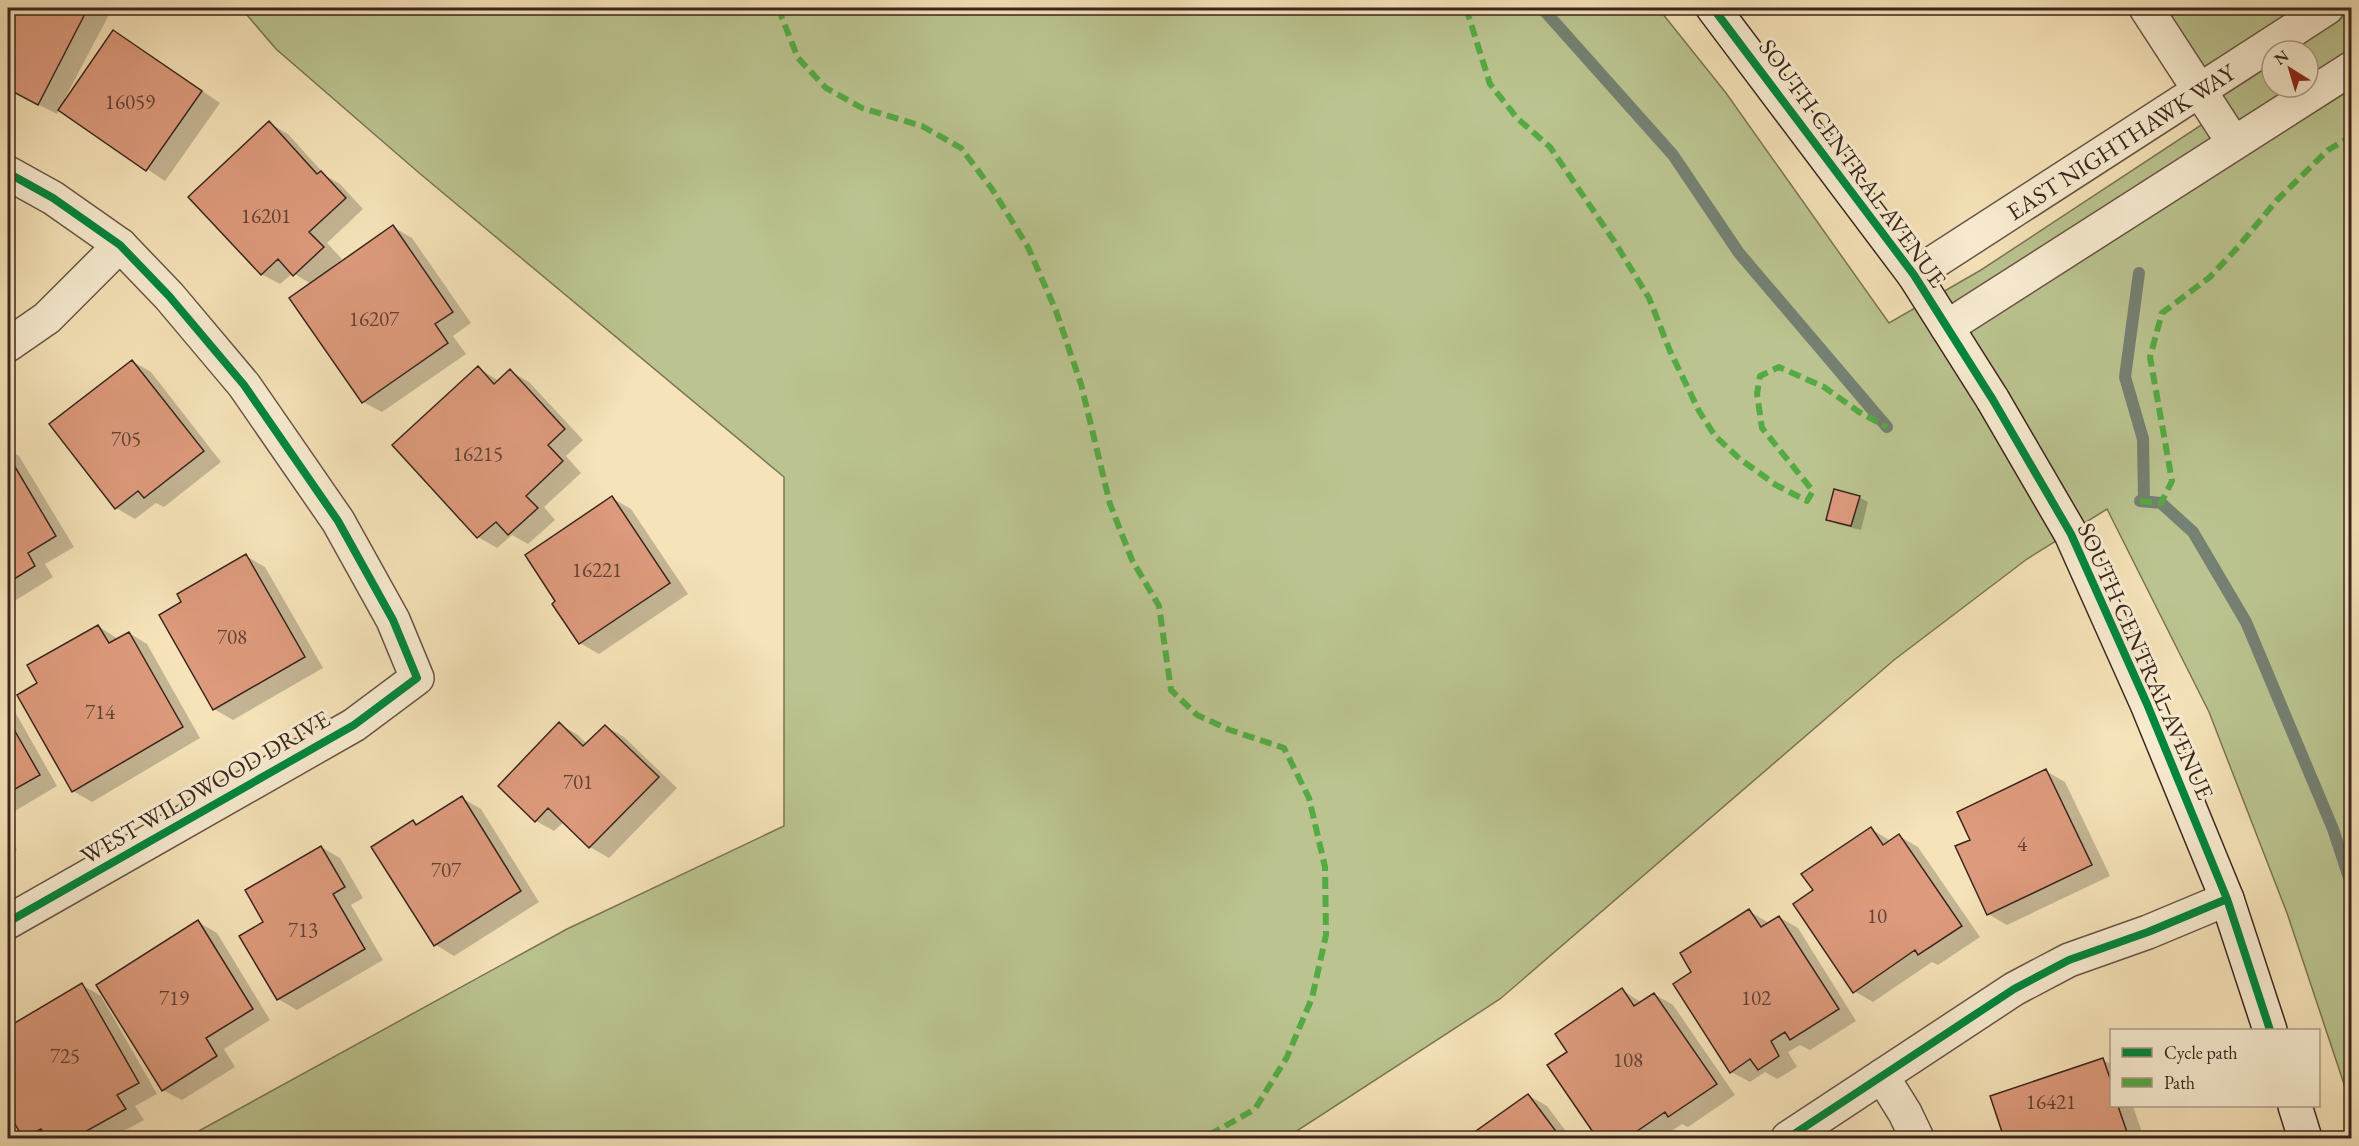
<svg xmlns="http://www.w3.org/2000/svg" width="2359" height="1146" viewBox="0 0 2359 1146" font-family="'EB Garamond',serif">
  <style>
    .green { fill: #bbc490; stroke: #7a7557; stroke-width: 1.5; fill-rule: evenodd }
    .shadow { fill: #0003 }
    .lines { fill: none; stroke-linecap: round; stroke-linejoin: round }
    .stream { stroke: #758173; stroke-width: 12 }
    .building { fill: #dd9a7c; stroke: #3a261e; stroke-width: 1.5 }
    .street-casing { stroke: #695545; stroke-width: 36 }
    .secondary-casing { stroke: #3a261e; stroke-width: 36 }
    .street { stroke: #f9edd2; stroke-width: 33 }
    .secondary { stroke: #f9edd2; stroke-width: 33 }
    .secondary-bridge-casing { stroke: #3a261e; stroke-width: 36; stroke-linecap: butt }
    .secondary-bridge { stroke: #f9edd2; stroke-width: 33 }
    .quiet { stroke: #55aa43; stroke-width: 6; stroke-dasharray: 12 6; stroke-linecap: butt }
    .cycleway-casing { stroke: #f9edd2; stroke-width: 11 }
    .cycleway { stroke: #00873e; stroke-width: 8 }
    .labels { text-anchor: middle; dominant-baseline: central; stroke-width: 6; stroke-linejoin: round; paint-order: stroke }
    .number-label { font-size: 21px; fill: #634336 }
    .street-label { font-size: 24px; fill: #3a261e; stroke: #f9edd2 }
  </style>
  <rect width="100%" height="100%" fill="#f6e3b9"/>
  <filter id="stains"><feTurbulence type="fractalNoise" baseFrequency=".00333" numOctaves="4"/><feColorMatrix values="0 0 0 0 .2 0 0 0 0 .09 0 0 0 0 .02 0 0 0 .5 -.17"/></filter>
  <radialGradient id="worn" r=".72"><stop offset=".6" stop-color="#630" stop-opacity="0"/><stop offset="1" stop-color="#630" stop-opacity=".3"/></radialGradient>
  <!-- green -->
  <path class="green" d="M241 8H1658L1726 93 1889 323 1981 270 2215 116 2146 8H2351V1105L2287 913 2209 712 2107 509 2027 559 1894 660 1500 999 1286 1138H186L567 929 784 826V477L418 172 276 49ZM2272 51H2308V87H2272Z"/>
  <!-- shadow -->
  <path class="shadow" d="M8 8H105L111 11 65 98 67 99 114 32 220 103 165 181 59 110 57 114 8 89Z
    M1927 8H1943L1936 13Z
    M269 123 288 134 326 176 340 184 363 209 327 243 342 259 335 265 336 267 393 227 412 238 471 323 453 336 466 354 382 412 363 402 311 284 293 273 280 284 261 274Z
    M132 361 151 372 221 462 164 507 156 503 135 519 116 508Z
    M478 368 499 381 510 371 529 382 583 440 566 456 581 473 544 507 555 520 528 544 512 535 497 548 478 537 394 445Z
    M8 449 19 456 74 547 45 564 53 577 8 605Z
    M1859 497 1868 502 1861 530 1837 524 1828 519Z
    M612 498 631 509 688 594 599 654 580 643Z
    M246 556 265 567 323 668 233 720 214 709 183 603Z
    M98 626 118 639 129 633 147 644 200 738 92 802 73 791 39 683Z
    M8 706 14 710 57 786 8 815Z
    M559 724 578 735 587 744 605 726 624 737 677 788 609 858 590 847 564 822 554 831 536 821Z
    M2046 771 2065 782 2110 876 2007 925 1988 914 1972 840Z
    M462 798 481 809 539 902 454 956 436 945 413 821 419 825Z
    M1871 829 1891 841 1899 836 1918 847 1980 937 1938 965 1932 962 1873 1002 1854 991 1815 891Z
    M8 833 17 850 8 855Z
    M321 847 340 858 363 898 351 905 383 960 297 1010 278 999 265 922Z
    M1749 911 1769 923 1779 917 1798 928 1856 1021 1810 1050 1800 1045 1788 1052 1797 1067 1777 1079 1765 1072 1750 1082 1731 1072 1694 973Z
    M198 922 217 933 270 1020 224 1049 235 1067 182 1100 163 1090Z
    M82 985 101 996 157 1094 135 1106 144 1120 111 1138H25L8 1109V1028Z
    M1622 990 1642 1003 1654 994 1673 1005 1735 1095 1688 1127 1682 1124 1661 1138H1599L1549 1066 1569 1052Z
    M2103 1060 2112 1065V1106H2133L2144 1138H2005L1992 1097Z
    M1528 1095 1547 1106 1571 1138H1469Z"/>
  <g class="lines">
    <!-- stream -->
    <path class="stream" d="M1542 8 1673 155 1739 253 1887 427
      M2139 273 2125 377 2143 439 2144 500
      M2140 501 2161 503 2193 532 2246 622 2333 829 2352 887"/>
  </g>
  <!-- building -->
  <path class="building" d="M8 8H88L38 105 8 89Z
    M113 30 202 91 146 171 58 110Z
    M269 121 317 174 321 171 346 198 309 232 324 247 293 276 278 259 261 275 188 197Z
    M393 225 453 312 435 324 448 343 362 403 289 298Z
    M132 360 204 451 144 498 138 491 115 509 49 424Z
    M478 366 494 384 510 369 565 429 548 445 563 461 526 496 538 508 508 535 496 522 477 538 392 445Z
    M8 455 56 536 28 553 35 566 8 583Z
    M1834 489 1860 496 1851 526 1826 520Z
    M612 496 670 583 579 644 552 604 555 601 525 555Z
    M246 554 305 657 213 710 159 615 181 602 177 594Z
    M98 625 109 643 129 632 183 727 72 792 17 695 37 683 27 665Z
    M8 719 40 775 8 793Z
    M559 722 583 746 605 725 659 777 589 848 548 808 535 822 498 786Z
    M2046 769 2092 865 1987 915 1955 846 1970 840 1957 812Z
    M462 796 521 891 434 946 371 847 413 820 416 825Z
    M1871 827 1883 845 1899 834 1962 926 1918 955 1915 950 1853 993 1793 904 1813 890 1801 874Z
    M321 846 345 887 333 894 365 949 277 1000 239 936 263 922 245 890Z
    M1749 909 1761 927 1779 916 1839 1009 1790 1040 1785 1032 1771 1041 1779 1056 1758 1070 1750 1059 1730 1073 1673 984 1691 972 1680 953Z
    M198 920 253 1009 206 1038 217 1056 162 1091 96 985Z
    M82 983 139 1083 117 1095 126 1109 74 1138H47L41 1129 23 1138 8 1112V1027Z
    M1622 988 1634 1006 1654 993 1717 1084 1668 1117 1665 1112 1627 1138H1597L1547 1065 1567 1052 1555 1034Z
    M2103 1058 2112 1084V1106H2118L2128 1135 2119 1138H2004L1990 1096Z
    M1528 1094 1561 1138H1466Z"/>
  <g class="lines">
    <defs>
      <g id="street">
        <path d="M2146 8 2233 142"/>
        <path d="M8 173 53 198 120 245 169 296 244 385 338 521 393 620 417 678 354 725 8 922"/>
        <path id="s1" d="M1914 275 2327 8"/>
        <path d="M1947 327 2352 68"/>
        <path d="M8 345 47 318 120 245"/>
        <path d="M1882 1076 1905 1113 1917 1138"/>
        <path d="M1788 1138 2014 989 2069 960 2148 932 2227 899"/>
      </g>
      <path id="secondary" d="M1713 8 1914 275 1993 400
        M2071 534 2147 704 2227 899 2270 1030
        M2295 1106 2305 1138"/>
    </defs>
    <!-- street casing -->
    <use href="#street" class="street-casing"/>
    <!-- secondary casing -->
    <use href="#secondary" class="secondary-casing"/>
    <!-- street -->
    <use href="#street" class="street"/>
    <!-- secondary -->
    <use href="#secondary" class="secondary"/>
    <defs>
      <path id="secondary-bridge" d="M1993 400 2071 534"/>
    </defs>
    <!-- secondary-bridge casing -->
    <use href="#secondary-bridge" class="secondary-bridge-casing"/>
    <!-- secondary-bridge -->
    <use href="#secondary-bridge" class="secondary-bridge"/>
    <!-- quiet -->
    <path class="quiet" d="M778 8 798 58 826 88 862 108 922 126 961 148 992 189 1028 247 1056 311 1081 384 1110 504 1132 560 1159 606 1171 690 1197 715 1230 730 1284 748 1309 798 1325 867 1326 935 1312 998 1287 1057 1255 1109 1204 1138
      M1466 8 1490 84 1517 118 1550 147 1614 241 1649 298 1670 351 1699 411 1715 436 1740 459 1776 485 1807 501 1813 491 1762 428 1757 394 1760 376 1779 367 1824 387 1859 412 1887 427
      M2140 501 2161 503 2172 481 2150 357 2162 313 2210 277 2238 247 2277 200 2328 150 2352 136"/>
    <defs>
      <path id="cycleway" d="M1713 8 1914 275 1993 400 2071 534 2147 704 2227 899 2270 1030
        M8 173 53 198 120 245 169 296 244 385 338 521 393 620 417 678 354 725 8 922
        M1788 1138 2014 989 2069 960 2148 932 2227 899"/>
    </defs>
    <!-- cycleway casing -->
    <use href="#cycleway" class="cycleway-casing"/>
    <!-- cycleway -->
    <use href="#cycleway" class="cycleway"/>
  </g>
  <g class="labels">
    <!-- number labels -->
    <g class="number-label">
      <text x="130" y="101">16059</text>
      <text x="266" y="215">16201</text>
      <text x="374" y="318">16207</text>
      <text x="126" y="438">705</text>
      <text x="478" y="453">16215</text>
      <text x="597" y="569">16221</text>
      <text x="232" y="636">708</text>
      <text x="100" y="711">714</text>
      <text x="578" y="781">701</text>
      <text x="2022" y="843">4</text>
      <text x="446" y="869">707</text>
      <text x="1877" y="915">10</text>
      <text x="303" y="929">713</text>
      <text x="174" y="997">719</text>
      <text x="1756" y="997">102</text>
      <text x="65" y="1055">725</text>
      <text x="1628" y="1059">108</text>
      <text x="2051" y="1101">16421</text>
    </g>
    <!-- street labels -->
    <g class="street-label">
      <text stroke="none"><textPath href="#s1" startOffset="246">EAST NIGHTHAWK WAY</textPath></text>
      <text transform="translate(1853 163) rotate(54)">SOUTH CENTRAL AVENUE</text>
      <text transform="translate(2146 661) rotate(66)">SOUTH CENTRAL AVENUE</text>
      <text transform="translate(205 787) rotate(-30)">WEST WILDWOOD DRIVE</text>
    </g>
  </g>
  <!-- margin -->
  <rect width="2359" height="1146" fill="none" stroke="#f6e3b9" stroke-width="30"/>
  <rect x="9" y="9" width="2341" height="1128" fill="none" stroke="#3a261e" stroke-width="3"/>
  <rect x="15" y="15" width="2329" height="1116" fill="none" stroke="#3a261e" stroke-width="1.5"/>
  <!-- legend -->
  <rect x="2110" y="1029" width="210" height="78" fill="#f9edd2" stroke="#ad9d8a" stroke-width="1.5"/>
  <rect x="2122" y="1048" width="30" height="9" fill="#00873e" stroke="#ad9d8a" stroke-width="1.5"/>
  <text x="2164" y="1059" font-size="18" fill="#3a261e">Cycle path</text>
  <rect x="2122" y="1078" width="30" height="9" fill="#55aa43" stroke="#ad9d8a" stroke-width="1.5"/>
  <text x="2164" y="1089" font-size="18" fill="#3a261e">Path</text>
  <!-- north arrow -->
  <g transform="translate(2290 69) rotate(323)"><circle r="28" fill="#f9edd2" stroke="#ad9d8a" stroke-width="1.5"/>
  <path d="M0-4.5L10 22L0 15L-10 22Z" fill="#8f2418"/>
  <text y="-9" font-size="16" font-weight="bold" text-anchor="middle" fill="#3a261e">N</text>
  </g>
  <rect width="100%" height="100%" filter="url(#stains)"/>
  <rect width="100%" height="100%" fill="url(#worn)"/>
</svg>
